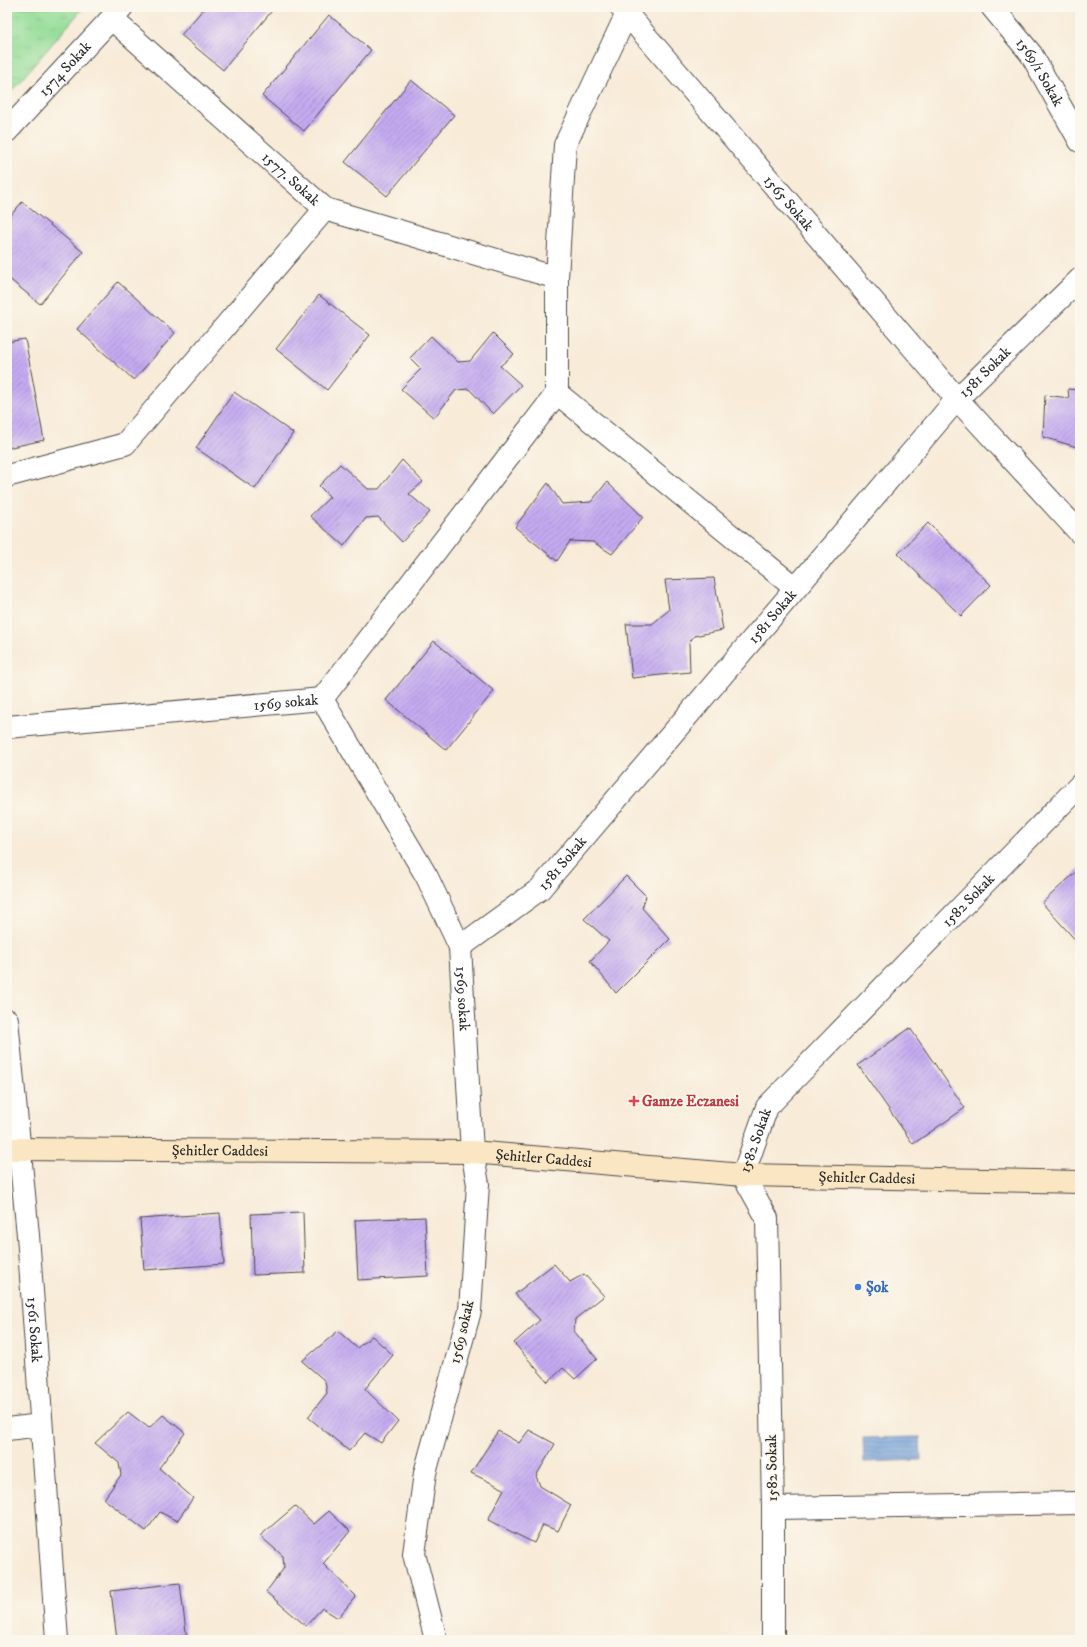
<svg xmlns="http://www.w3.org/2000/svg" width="1087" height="1647" viewBox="0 0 1087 1647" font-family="'IM FELL DW Pica',serif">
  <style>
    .park { fill: url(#park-tufts); stroke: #608462 }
    .water { fill: url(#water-rules); stroke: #4d6482 }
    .building { fill: url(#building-hatch) }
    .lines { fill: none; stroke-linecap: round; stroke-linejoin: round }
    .street-casing { stroke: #4a4845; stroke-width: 24 }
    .secondary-casing { stroke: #4a4845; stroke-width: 24 }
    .path { stroke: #4a4845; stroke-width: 2.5; stroke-dasharray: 1 3; stroke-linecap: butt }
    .street { stroke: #fff; stroke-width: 22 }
    .secondary { stroke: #fbe6c4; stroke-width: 22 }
    .health-dot { fill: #e0444e; stroke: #fbf7ec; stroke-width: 1.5 }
    .shop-dot { fill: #3f7fe0; stroke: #fbf7ec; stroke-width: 1.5 }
    .labels { text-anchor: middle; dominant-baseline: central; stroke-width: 3.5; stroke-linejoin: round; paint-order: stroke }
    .street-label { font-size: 15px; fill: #2b2b2b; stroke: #fbf7ec }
    .health-label { font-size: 15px; font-weight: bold; fill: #be3a42; stroke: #fbf7ec; text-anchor: start }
    .shop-label { font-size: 15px; font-weight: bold; fill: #366cbe; stroke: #fbf7ec; text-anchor: start }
  </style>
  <defs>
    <pattern id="park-tufts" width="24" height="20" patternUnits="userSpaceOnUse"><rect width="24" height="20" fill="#94dd98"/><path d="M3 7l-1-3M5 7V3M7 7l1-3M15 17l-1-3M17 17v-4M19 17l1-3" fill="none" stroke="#80be83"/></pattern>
    <pattern id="water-rules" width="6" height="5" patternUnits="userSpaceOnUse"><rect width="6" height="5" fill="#6f9ed8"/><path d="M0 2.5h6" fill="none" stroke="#5b81af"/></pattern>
    <pattern id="building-hatch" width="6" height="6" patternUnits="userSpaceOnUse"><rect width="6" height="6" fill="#c4aaf1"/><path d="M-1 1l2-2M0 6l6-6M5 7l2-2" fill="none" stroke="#9f8bc3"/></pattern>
  </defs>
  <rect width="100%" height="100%" fill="#fbf7ec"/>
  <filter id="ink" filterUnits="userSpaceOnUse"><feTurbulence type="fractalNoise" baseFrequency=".025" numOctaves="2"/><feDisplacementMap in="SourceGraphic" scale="8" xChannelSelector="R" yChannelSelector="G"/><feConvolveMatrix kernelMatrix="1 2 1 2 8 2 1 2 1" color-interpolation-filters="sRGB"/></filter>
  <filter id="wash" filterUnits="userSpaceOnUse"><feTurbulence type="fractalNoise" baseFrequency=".012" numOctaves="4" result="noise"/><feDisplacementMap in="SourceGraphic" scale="16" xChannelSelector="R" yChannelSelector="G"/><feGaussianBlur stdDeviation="0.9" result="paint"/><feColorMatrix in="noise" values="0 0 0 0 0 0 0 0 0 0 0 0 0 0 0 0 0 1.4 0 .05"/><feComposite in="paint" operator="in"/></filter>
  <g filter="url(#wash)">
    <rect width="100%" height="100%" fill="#f8ebd8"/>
    <!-- park -->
    <path class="park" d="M7 7H84L7 96Z"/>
    <!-- water -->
    <path class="water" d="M920 1437 921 1460 864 1462 863 1438Z"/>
    <g id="blocks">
      <!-- building -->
      <path class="building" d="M205 7H275L223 70 181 35Z
        M329 15 371 50 304 131 262 96Z
        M411 80 454 115 387 196 345 162Z
        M22 202 83 252 40 304 7 277V220Z
        M118 282 175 333 134 380 77 329Z
        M319 295 370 335 327 390 276 349Z
        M493 333 514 354 500 366 521 385 493 414 469 389 456 390 434 418 401 389 421 369 410 358 431 336 458 362 470 361Z
        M25 339 44 440 7 448V342Z
        M1068 389 1080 390V448L1043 437 1045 395 1069 398Z
        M234 392 293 433 255 489 196 448Z
        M402 460 423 482 409 494 430 512 402 542 378 517 366 518 344 546 310 516 330 497 319 486 340 464 368 489H379Z
        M607 482 643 517 612 554 593 542 570 541 557 561 515 527 548 483 562 504 591 502Z
        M928 523 991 585 961 616 898 554Z
        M714 578 723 630 694 636 689 643 690 672 632 678 626 624H652L669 610 665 580Z
        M434 641 494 691 446 750 386 700Z
        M1080 868V945L1042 903Z
        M626 876 646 896 642 908 670 939 616 993 590 961 609 941 584 919Z
        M910 1028 965 1108 913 1144 858 1065Z
        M303 1212 305 1273 253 1275 251 1214Z
        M220 1213 224 1264 144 1270 140 1219Z
        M425 1217 428 1276 358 1280 355 1220Z
        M554 1264 570 1282 584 1274 604 1296 575 1319 574 1331 597 1359 575 1379 563 1368 548 1382 514 1343 540 1320 515 1294Z
        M338 1331 357 1348 372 1336 393 1355 365 1389 398 1421 381 1443 365 1433 349 1451 308 1417 327 1393 325 1381 302 1361Z
        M128 1412 149 1428 163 1415 185 1433 159 1468 193 1498 177 1521 160 1512 146 1531 104 1499 121 1475 119 1463 95 1443Z
        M529 1430 555 1444 536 1476 540 1486 571 1505 558 1531 543 1525 534 1543 488 1520 504 1489 471 1473 498 1431 519 1443Z
        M295 1506 314 1524 329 1511 350 1531 323 1564 356 1596 338 1618 322 1608 306 1626 266 1592 284 1568 283 1556 260 1536Z
        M180 1583 187 1640H117L111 1591Z"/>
    </g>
  </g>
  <g filter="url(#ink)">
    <use href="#blocks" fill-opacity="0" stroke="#4a4845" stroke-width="1"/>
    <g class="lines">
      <defs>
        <g id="street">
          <path id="s1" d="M621 7 957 399 1080 533"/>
          <path id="s2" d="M992 7 1031 54 1080 141"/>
          <path id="s3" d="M112 19 325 209 557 278"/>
          <path id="s4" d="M7 131 122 7"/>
          <path d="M557 393 795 588"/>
          <path d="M7 476 125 444 325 209"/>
          <path d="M322 699 557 393V278L565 145 630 7"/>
          <path id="s5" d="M7 727 322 699 427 877 460 947 472 1152 478 1184 470 1311 425 1473 414 1554 436 1640"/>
          <path id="s6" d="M460 947 540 889 957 399 1080 279"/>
          <path id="s7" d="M7 1020 28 1235 57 1640"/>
          <path d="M7 1429 41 1425"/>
          <path d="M773 1508 1080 1503"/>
          <path id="s8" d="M773 1640V1508L767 1218 743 1175 767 1107 1080 785"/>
        </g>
        <g id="secondary">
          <path id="s9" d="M7 1149 472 1152 743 1175 1080 1182"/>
        </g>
      </defs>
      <!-- street casing -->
      <use href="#street" class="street-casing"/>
      <!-- secondary casing -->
      <use href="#secondary" class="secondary-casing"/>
      <!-- path -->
      <path class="path" d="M7 16 11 7"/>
      <!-- street -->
      <use href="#street" class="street"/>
      <!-- secondary -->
      <use href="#secondary" class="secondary"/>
    </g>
  </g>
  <!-- markers -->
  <path class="health-dot" d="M632 1095h4v4h4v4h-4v4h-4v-4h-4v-4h4z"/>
  <circle class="shop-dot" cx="858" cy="1287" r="4"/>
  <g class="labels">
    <!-- street labels -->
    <g class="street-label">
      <text stroke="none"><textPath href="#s4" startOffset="85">1574 Sokak</textPath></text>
      <text stroke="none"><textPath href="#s2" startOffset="81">1569/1 Sokak</textPath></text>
      <text stroke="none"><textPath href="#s3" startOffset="240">1577. Sokak</textPath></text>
      <text stroke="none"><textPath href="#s1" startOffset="258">1565 Sokak</textPath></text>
      <text stroke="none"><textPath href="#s6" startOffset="781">1581 Sokak</textPath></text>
      <text stroke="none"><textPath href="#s6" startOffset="457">1581 Sokak</textPath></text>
      <text stroke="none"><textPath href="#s5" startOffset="280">1569 sokak</textPath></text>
      <text stroke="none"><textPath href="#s6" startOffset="133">1581 Sokak</textPath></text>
      <text stroke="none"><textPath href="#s8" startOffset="832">1582 Sokak</textPath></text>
      <text stroke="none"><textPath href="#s5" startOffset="652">1569 sokak</textPath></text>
      <text stroke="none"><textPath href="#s8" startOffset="508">1582 Sokak</textPath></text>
      <text stroke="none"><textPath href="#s9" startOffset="213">Şehitler Caddesi</textPath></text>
      <text stroke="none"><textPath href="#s9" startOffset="537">Şehitler Caddesi</textPath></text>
      <text stroke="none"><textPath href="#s9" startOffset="861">Şehitler Caddesi</textPath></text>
      <text stroke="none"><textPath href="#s7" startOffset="311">1561 Sokak</textPath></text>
      <text transform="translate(462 1332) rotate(-77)">1569 sokak</text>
      <text transform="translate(772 1468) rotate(-91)">1582 Sokak</text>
    </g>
    <!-- health labels -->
    <g class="health-label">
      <text x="642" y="1101">Gamze Eczanesi</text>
    </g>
    <!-- shop labels -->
    <g class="shop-label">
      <text x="866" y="1287">Şok</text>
    </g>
  </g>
  <!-- margin -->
  <rect width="1087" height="1647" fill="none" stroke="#fbf7ec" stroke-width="24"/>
</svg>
